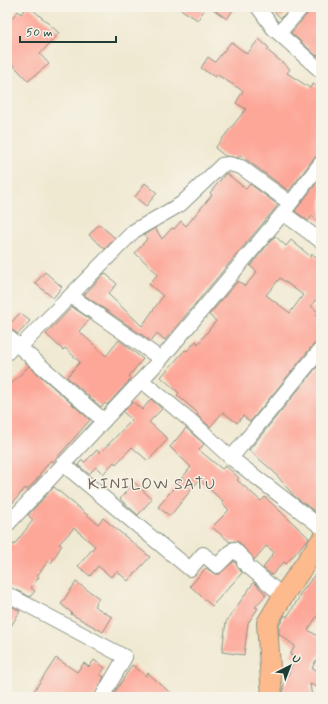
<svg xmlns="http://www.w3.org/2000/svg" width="328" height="704" viewBox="0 0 328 704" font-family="Mynerve,sans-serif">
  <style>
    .building { fill: #fda799; fill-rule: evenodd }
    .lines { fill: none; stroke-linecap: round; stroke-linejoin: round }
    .minor-casing { stroke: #889383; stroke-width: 16 }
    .highway-casing { stroke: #889383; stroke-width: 22 }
    .minor { stroke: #fff; stroke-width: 14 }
    .highway { stroke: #fcba8d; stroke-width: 20 }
    .labels { text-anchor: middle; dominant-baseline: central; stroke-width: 3; stroke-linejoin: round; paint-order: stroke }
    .neighbourhood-label { font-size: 16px; letter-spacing: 1px; fill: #6d6257; stroke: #f7f3e8 }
  </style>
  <rect width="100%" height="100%" fill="#f7f3e8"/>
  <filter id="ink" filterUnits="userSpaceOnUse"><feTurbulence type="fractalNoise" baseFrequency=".025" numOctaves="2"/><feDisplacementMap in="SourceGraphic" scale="8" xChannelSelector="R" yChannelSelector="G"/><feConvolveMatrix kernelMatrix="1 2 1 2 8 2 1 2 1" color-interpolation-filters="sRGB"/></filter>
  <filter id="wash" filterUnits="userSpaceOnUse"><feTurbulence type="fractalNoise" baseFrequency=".012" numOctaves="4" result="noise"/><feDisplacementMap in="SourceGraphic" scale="16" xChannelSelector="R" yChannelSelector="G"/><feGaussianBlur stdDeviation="0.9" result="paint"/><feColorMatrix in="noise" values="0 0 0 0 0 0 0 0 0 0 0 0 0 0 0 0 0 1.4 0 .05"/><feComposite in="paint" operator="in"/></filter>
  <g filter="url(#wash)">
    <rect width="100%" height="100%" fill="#f0e9d2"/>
    <g id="blocks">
      <!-- building -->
      <path class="building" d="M27 7H30L59 33 40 54 49 64 28 81 7 58V23L18 11 21 14Z
        M177 7H206L198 20Z
        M210 7H235L227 19Z
        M269 7H291L281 18Z
        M310 7H321V52L317 56 291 33 308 13Z
        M259 39 269 48 267 50 290 69 287 73 310 88 313 84 321 89V101L316 108 321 112V155L314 158 289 191 240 155 238 158 225 156 215 148 246 109 236 103 243 91 216 74 215 77 201 68 208 57 215 62 231 42 247 54Z
        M226 173 246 189 250 184 278 205 165 340 157 333 151 341 84 295 105 273 117 284 108 294 142 326 163 296 149 284 158 274 135 253 147 239 144 235 155 228 162 239 172 228 174 229 181 221 186 226 212 195 210 193Z
        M318 181 321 184V223L312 216 308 221 295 211Z
        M145 183 157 193 146 206 135 197Z
        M99 224 115 238 105 249 89 235Z
        M275 236 286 246 291 240 311 257 312 254 321 260V293L311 306 318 312 316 316 321 320V341L314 344 250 422 243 416 237 423 223 412 210 427 197 415 198 413 177 395 179 393 161 377 185 350 187 351 196 341 198 344 216 321 209 315 238 281 245 286 257 272 250 266ZM280 278 303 295 290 313 266 295Z
        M45 272 62 287 53 298 35 283Z
        M72 307 90 319 79 331 106 356 119 340 143 359 129 376 131 379 107 405 105 403 101 407 67 377 80 362 65 348 63 350 46 334Z
        M20 313 30 321 18 334 7 327Z
        M321 362V516L294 496 274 472 249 450Z
        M29 366 90 420 53 462 51 460 39 475 40 476 27 490 25 488 7 510V388Z
        M151 399 162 409 149 422 168 439 148 461 132 447 116 464 114 462 103 474 96 467 89 474 78 465 82 460 85 462 97 450 100 453 132 420 123 412 133 402 142 410Z
        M186 428 204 444 199 450 222 469 226 466 239 478 237 480 261 501 265 497 309 538 286 564 284 562 272 575 263 568 274 552 266 546 254 560 240 543 236 541 230 542 212 527 229 510 222 503 223 501 199 480 170 516 158 507 191 467 170 447Z
        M134 482 152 499 138 515 120 499Z
        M54 487 98 524 103 518 150 557 128 581 117 571 111 577 98 566 90 576 78 566 95 546 74 528 59 544 62 545 51 563 48 561 37 576 39 577 31 588 35 591 30 597 7 586V540L14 545 33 520 28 515Z
        M234 561 242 573 212 606 190 586 206 568 215 574H219Z
        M321 567V610L308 630 321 638V651L312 668 321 672V689L310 684 312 697H284L283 687 295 657 290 655 295 646 279 634V626L285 615 287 617 300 596 299 595Z
        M76 582 99 598 94 606 112 617 103 632 71 614 72 613 61 604Z
        M254 582 266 595 255 607 258 608 248 623 244 655 222 652 226 622Z
        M7 604 20 611 7 633Z
        M56 658 77 672 84 663 89 667 94 660 105 668 100 675 104 677 94 697H30Z
        M132 665 146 676 148 673 175 697H112Z"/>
    </g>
  </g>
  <g filter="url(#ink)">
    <use href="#blocks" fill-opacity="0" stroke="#889383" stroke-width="1"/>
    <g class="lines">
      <defs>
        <path id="minor" d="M258 7 273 28 321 71
          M279 33 302 7
          M283 213 321 241
          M71 296 161 359
          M7 336 104 421
          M20 347 134 231 181 204 222 165 229 164 241 167 290 203
          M7 353 16 343
          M142 381 191 421 231 458 321 527
          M231 458 321 349
          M63 464 190 569 203 554 217 566 234 549 246 561 244 563 283 596
          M7 525 161 359 283 213 321 163
          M7 594 125 657 102 697"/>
        <path id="highway" d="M272 697 267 623 283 596 321 541"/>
      </defs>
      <!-- minor casing -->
      <use href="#minor" class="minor-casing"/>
      <!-- highway casing -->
      <use href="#highway" class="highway-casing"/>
      <!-- minor -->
      <use href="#minor" class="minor"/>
      <!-- highway -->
      <use href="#highway" class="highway"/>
    </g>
  </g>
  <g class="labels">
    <!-- neighbourhood labels -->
    <g class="neighbourhood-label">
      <text x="152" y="484">KINILOW SATU</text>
    </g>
  </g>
  <!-- margin -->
  <rect width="328" height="704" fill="none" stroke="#f7f3e8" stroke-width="24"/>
  <!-- north arrow -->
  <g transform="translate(290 666) rotate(42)" stroke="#f7f3e8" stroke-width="3" paint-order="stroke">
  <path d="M0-3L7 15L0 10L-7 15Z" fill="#1f3d34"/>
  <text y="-6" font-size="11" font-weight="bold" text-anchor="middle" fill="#1f3d34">U</text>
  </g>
  <!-- scale -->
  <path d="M20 36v6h96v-6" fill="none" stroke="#1f3d34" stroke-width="2"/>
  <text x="26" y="36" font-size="12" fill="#1f3d34" stroke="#f7f3e8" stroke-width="3" paint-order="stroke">50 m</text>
</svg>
